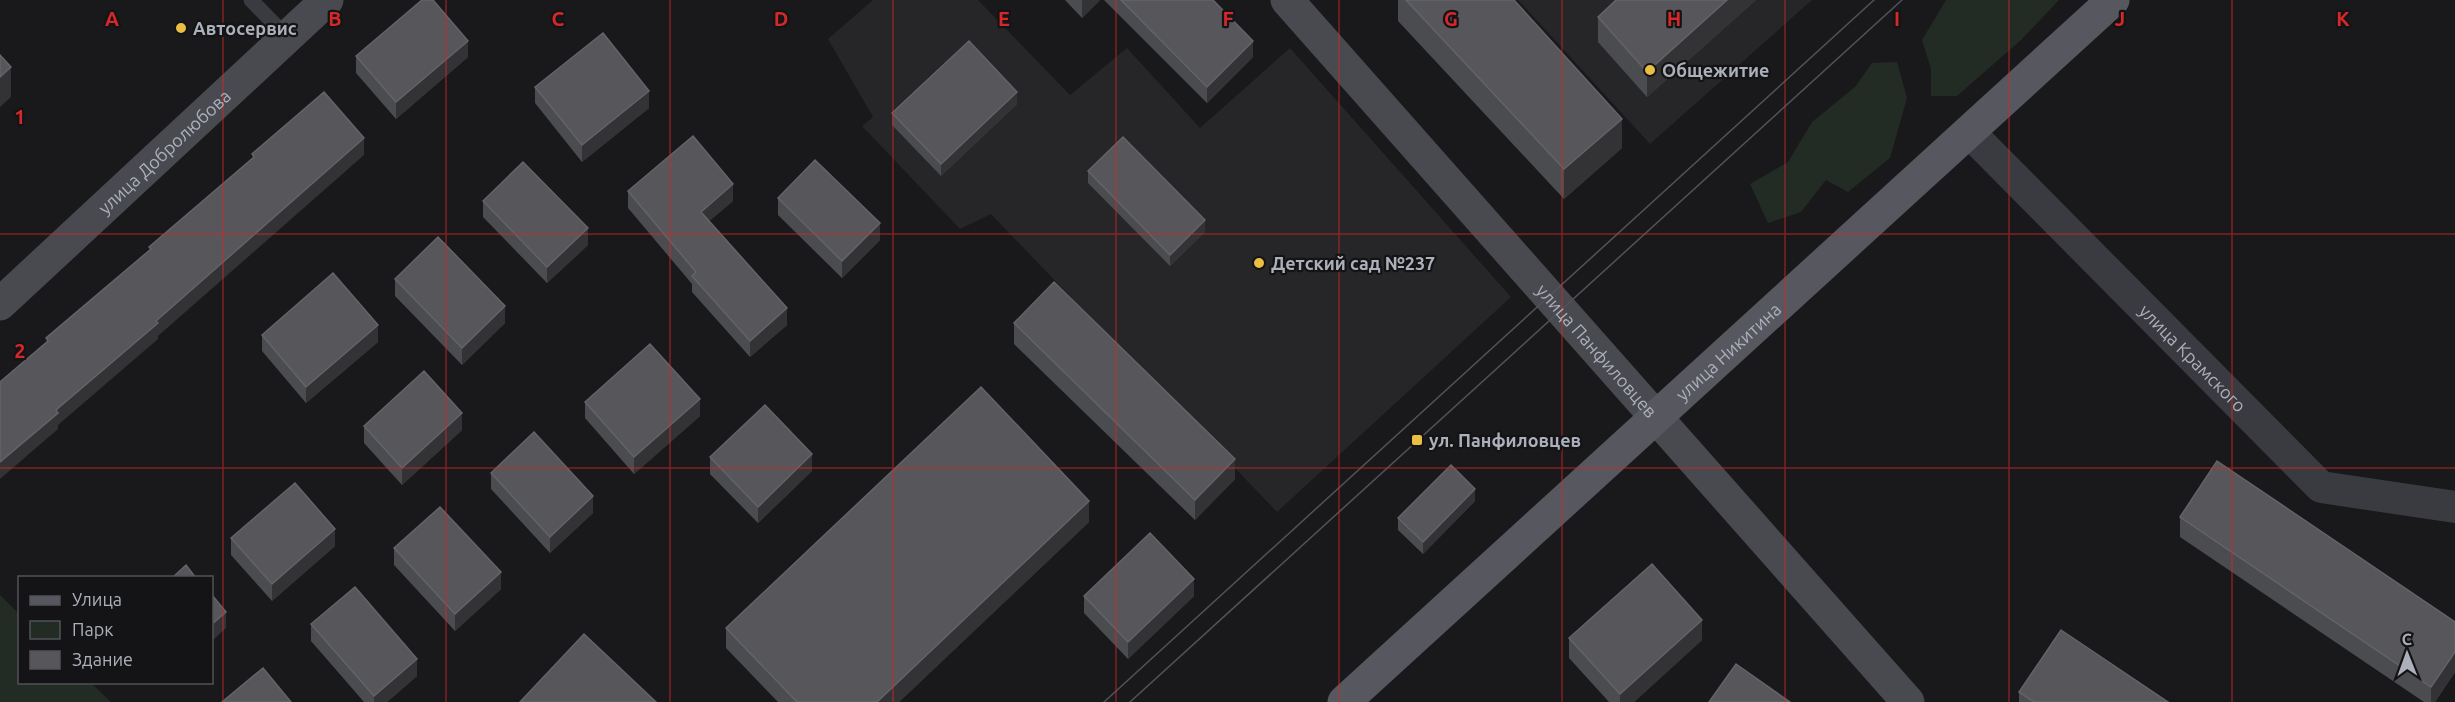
<svg xmlns="http://www.w3.org/2000/svg" width="2455" height="702" viewBox="0 0 2455 702" font-family="Ubuntu,sans-serif">
  <style>
    .built { fill: #262528 }
    .green { fill: #232b25 }
    .lines { fill: none; stroke-linecap: round; stroke-linejoin: round }
    .lane { stroke: #3a3b40; stroke-width: 15 }
    .street { stroke: #3a3b40; stroke-width: 32 }
    .secondary { stroke: #494a50; stroke-width: 33 }
    .primary { stroke: #57585f; stroke-width: 33 }
    .tram { stroke: #525359; stroke-width: 1.5 }
    .wall { fill: #4b4c50 }
    .shaded-wall { fill: #333336 }
    .building { fill: #56565b; stroke: #63646a; stroke-width: 1.5 }
    .grid { fill: none; stroke: #d62828; stroke-width: 1.5; stroke-opacity: 0.55 }
    .poi-dot { fill: #eabe42; stroke: #141416; stroke-width: 2 }
    .labels { text-anchor: middle; dominant-baseline: central; stroke-width: 4.5; stroke-linejoin: round; paint-order: stroke }
    .poi-label { font-size: 18px; font-weight: bold; fill: #acb0ba; stroke: #141416; text-anchor: start }
    .street-label { font-size: 18px; fill: #acb0ba; stroke: #141416 }
    .grid-label { font-size: 20px; text-anchor: middle; font-weight: bold; fill: #d62828; stroke: #141416; stroke-width: 4.5; stroke-linejoin: round; paint-order: stroke }
  </style>
  <rect width="100%" height="100%" fill="#19191b"/>
  <!-- built -->
  <path class="built" d="M873 0H978L1070 95 1127 48 1200 128 1290 48 1511 297 1277 512 991 214 960 229 862 126 873 117 828 39Z
    M1518 0H1812L1650 144Z"/>
  <!-- green -->
  <path class="green" d="M1946 0H2059L2021 40 1957 96H1931V69L1922 40Z
    M1897 62 1907 98 1890 158 1848 192 1826 180 1801 212 1768 223 1750 184 1788 162 1812 122 1855 87 1872 63Z
    M0 595 19 614 20 682 91 683 111 702H0Z"/>
  <g class="lines">
    <!-- lane -->
    <path class="lane" d="M251 0 287 37"/>
    <!-- street -->
    <path class="street" id="s1" d="M1969 132 2321 487 2455 507"/>
    <!-- secondary -->
    <g class="secondary">
      <path id="s2" d="M1287 0 1908 702"/>
      <path id="s3" d="M0 304 327 0"/>
    </g>
    <!-- primary -->
    <path class="primary" id="s4" d="M1344 702 2113 0"/>
    <!-- tram -->
    <path class="tram" d="M1104 702 1874 0
      M1130 702 1902 0"/>
  </g>
  <!-- wall -->
  <path class="wall" d="M1065 0H1100L1082 18Z
    M1104 0H1213L1253 57 1207 103Z
    M1398 0H1514L1622 148 1564 199 1398 21Z
    M1756 0 1647 97 1598 42V17Z
    M356 56 468 57 396 119 356 73Z
    M535 87 649 108 582 162 535 103Z
    M1017 104 941 176 892 125V113Z
    M1088 171 1205 232 1170 266 1088 183Z
    M628 191 733 201 709 221 787 325 750 357 692 292V284L628 208Z
    M778 198 880 240 842 278 778 215Z
    M483 201 588 245 547 283 483 217Z
    M395 279 505 323 462 365 395 296Z
    M1014 323 1235 479 1195 520 1014 344Z
    M262 335 378 342 306 403 262 351Z
    M585 402 700 416 634 474 585 418Z
    M364 426 462 430 402 485 364 443Z
    M710 457 812 471 758 523 710 474Z
    M491 473 593 513 550 553 491 489Z
    M1475 501 1423 554 1398 530V518Z
    M2180 517 2455 622V672L2435 702H2424L2180 537Z
    M1089 522 899 702H778L726 648V628Z
    M231 538 335 546 272 601 231 555Z
    M394 548 501 589 455 631 394 565Z
    M1084 596H1194L1128 659 1084 613Z
    M311 624 417 676 387 702H364L311 641Z
    M1569 638 1702 640 1634 702H1609L1569 658Z
    M2019 692 2168 702H2019Z"/>
  <!-- shaded-wall -->
  <path class="shaded-wall" d="M1083 0H1100L1082 18V1Z
    M1727 0H1756L1647 97V72Z
    M468 41V57L396 119V102Z
    M1253 41V57L1207 103V87Z
    M11 67V97L0 107V77Z
    M649 91V108L582 162V145Z
    M1017 92V104L941 176V164Z
    M1622 119V148L1564 199V169Z
    M364 138V155L158 336V339L58 425V429L0 479V462L56 410 156 321Z
    M733 184V201L701 228V212Z
    M1205 220V232L1170 266V255Z
    M880 223V240L842 278V261Z
    M588 228V245L547 283V267Z
    M505 306V323L462 365V348Z
    M787 308V325L750 357V341Z
    M378 325V342L306 403V387Z
    M700 399V416L634 474V457Z
    M462 413V430L402 485V468Z
    M812 454V471L758 523V507Z
    M1235 459V479L1195 520V500Z
    M1475 489V501L1423 554V542Z
    M593 496V513L550 553V537Z
    M1089 501V522L899 702H877Z
    M335 529V546L272 601V584Z
    M501 572V589L455 631V614Z
    M1194 579V596L1128 659V642Z
    M226 612V628L212 641V624Z
    M1702 620V640L1634 702H1620V694Z
    M2455 652V672L2435 702H2431V687Z
    M417 659V676L387 702H374V696Z"/>
  <!-- building -->
  <path class="building" d="M422 0H433L468 41 396 102 356 56Z
    M1121 0H1213L1253 41 1207 87Z
    M1406 0H1514L1622 119 1564 169Z
    M1616 0H1727L1647 72 1598 17Z
    M603 33 649 91 582 145 535 87Z
    M969 41 1017 92 941 164 892 113Z
    M0 55 11 67 0 77Z
    M324 92 364 138 156 321 158 323 56 410 58 413 0 462V382L48 341 46 338 151 249 149 247 254 157 252 154Z
    M693 136 733 184 701 212 787 308 750 341 692 276 696 272 628 191Z
    M1123 137 1205 220 1170 255 1088 171Z
    M815 160 880 223 842 261 778 198Z
    M523 162 588 228 547 267 483 201Z
    M438 237 505 306 462 348 395 279Z
    M333 273 378 325 306 387 262 335Z
    M1054 282 1235 459 1195 500 1014 323Z
    M650 344 700 399 634 457 585 402Z
    M424 371 462 413 402 468 364 426Z
    M981 387 1089 501 877 702H797L726 628Z
    M765 405 812 454 758 507 710 457Z
    M534 432 593 496 550 537 491 473Z
    M2217 461 2455 622V652L2431 687 2180 517Z
    M1451 465 1475 489 1423 542 1398 518Z
    M295 483 335 529 272 584 231 538Z
    M440 507 501 572 455 614 394 548Z
    M1150 533 1194 579 1128 642 1084 596Z
    M1652 564 1702 620 1620 694 1569 638Z
    M186 565 196 578H172Z
    M355 587 417 659 374 696 311 624Z
    M212 595 226 612 212 624Z
    M2061 630 2168 702H2034L2019 692Z
    M584 634 656 702H520Z
    M1736 664 1790 702H1709Z
    M263 668 291 702H222Z"/>
  <!-- grid -->
  <path class="grid" d="M223 0V702M446 0V702M670 0V702M893 0V702M1116 0V702M1339 0V702M1562 0V702M1785 0V702M2009 0V702M2232 0V702M0 234H2455M0 468H2455"/>
  <!-- markers -->
  <g class="poi-dot">
    <circle cx="181" cy="28" r="6"/>
    <circle cx="1650" cy="70" r="6"/>
    <circle cx="1259" cy="263" r="6"/>
    <rect x="1411" y="434" width="12" height="12" rx="3"/>
  </g>
  <g class="labels">
    <!-- poi labels -->
    <g class="poi-label">
      <text x="193" y="28">Автосервис</text>
      <text x="1662" y="70">Общежитие</text>
      <text x="1271" y="263">Детский сад №237</text>
      <text x="1429" y="440">ул. Панфиловцев</text>
    </g>
    <!-- street labels -->
    <g class="street-label">
      <text stroke="none"><textPath href="#s3" startOffset="224">улица Добролюбова</textPath></text>
      <text stroke="none"><textPath href="#s2" startOffset="468">улица Панфиловцев</textPath></text>
      <text stroke="none"><textPath href="#s4" startOffset="520">улица Никитина</textPath></text>
      <text stroke="none"><textPath href="#s1" startOffset="318">улица Крамского</textPath></text>
    </g>
  </g>
  <g class="grid-label">
    <text x="112" y="26">A</text>
    <text x="335" y="26">B</text>
    <text x="558" y="26">C</text>
    <text x="781" y="26">D</text>
    <text x="1004" y="26">E</text>
    <text x="1228" y="26">F</text>
    <text x="1451" y="26">G</text>
    <text x="1674" y="26">H</text>
    <text x="1897" y="26">I</text>
    <text x="2120" y="26">J</text>
    <text x="2343" y="26">K</text>
    <text x="20" y="124">1</text>
    <text x="20" y="358">2</text>
  </g>
  <!-- legend -->
  <rect x="18" y="576" width="195" height="108" fill="#141416" stroke="#515258" stroke-width="1.5"/>
  <rect x="30" y="596" width="30" height="9" fill="#57585f" stroke="#515258" stroke-width="1.5"/>
  <text x="72" y="606" font-size="18" fill="#acb0ba">Улица</text>
  <rect x="30" y="621" width="30" height="18" fill="#232b25" stroke="#515258" stroke-width="1.5"/>
  <text x="72" y="636" font-size="18" fill="#acb0ba">Парк</text>
  <rect x="30" y="651" width="30" height="18" fill="#56565b" stroke="#515258" stroke-width="1.5"/>
  <text x="72" y="666" font-size="18" fill="#acb0ba">Здание</text>
  <!-- north arrow -->
  <g transform="translate(2407 654) rotate(359)" stroke="#141416" stroke-width="4.5" paint-order="stroke">
  <path d="M0-4.5L10 22L0 15L-10 22Z" fill="#acb0ba"/>
  <text y="-9" font-size="16" font-weight="bold" text-anchor="middle" fill="#acb0ba">С</text>
  </g>
</svg>
